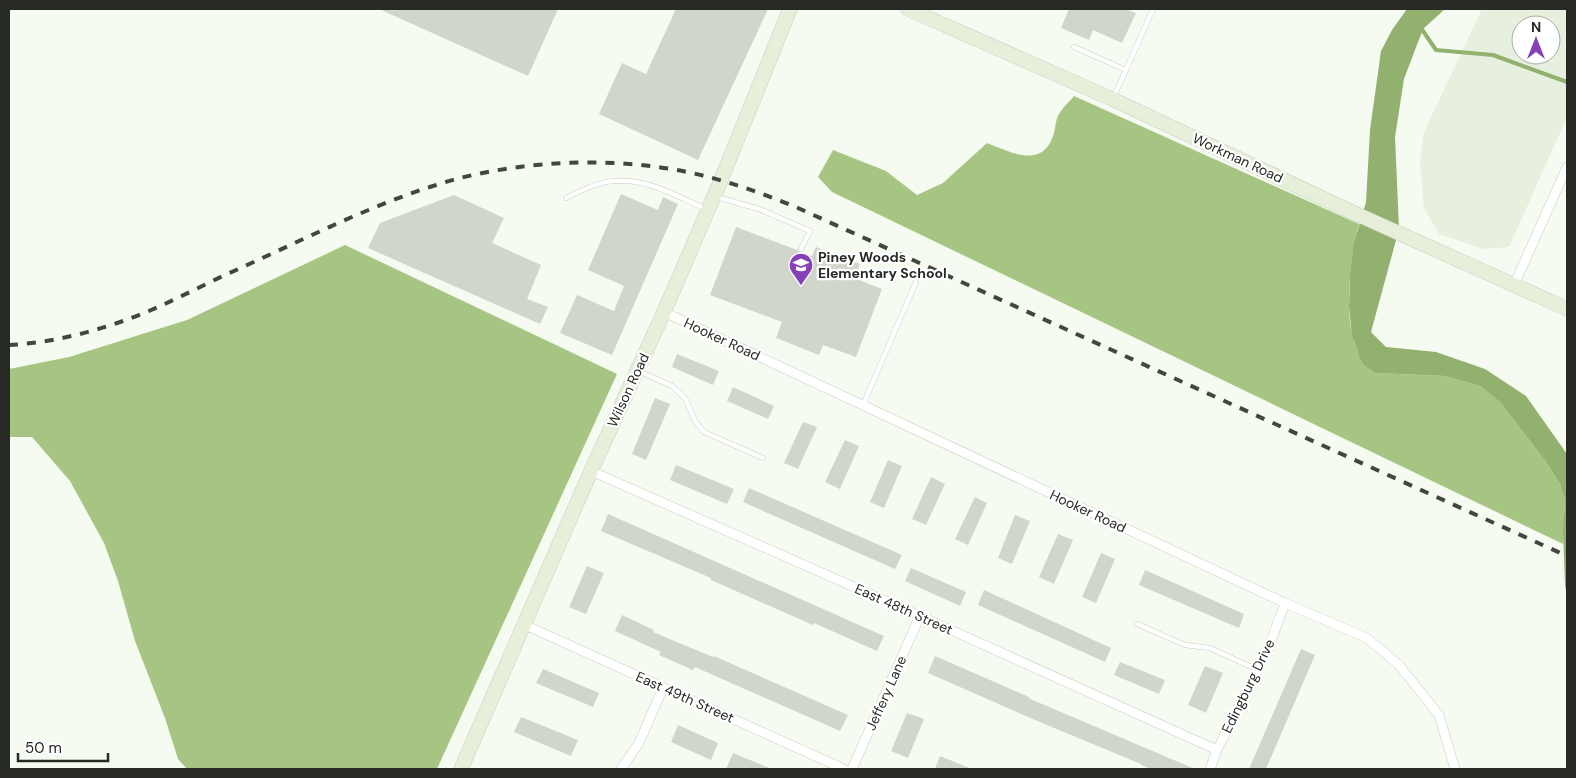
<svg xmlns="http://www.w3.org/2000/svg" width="1576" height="778" viewBox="0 0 1576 778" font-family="'DM Sans',sans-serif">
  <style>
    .built { fill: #e7efde; fill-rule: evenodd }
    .forest { fill: #a7c582 }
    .water { fill: #92b06e }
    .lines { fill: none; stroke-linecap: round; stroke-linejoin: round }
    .stream { stroke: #92b06e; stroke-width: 4 }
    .building { fill: #d1d6cc }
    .lane-casing { stroke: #c8cdc3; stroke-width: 5.5 }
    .street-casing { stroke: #c8cdc3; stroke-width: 10 }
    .secondary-casing { stroke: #c8cdc3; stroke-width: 15 }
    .lane { stroke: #fff; stroke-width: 4.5 }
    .street { stroke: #fff; stroke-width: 9 }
    .secondary { stroke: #e6efda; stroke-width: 14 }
    .rail { stroke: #424540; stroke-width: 4; stroke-dasharray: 9 9; stroke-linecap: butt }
    .labels { text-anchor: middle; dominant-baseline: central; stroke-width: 4.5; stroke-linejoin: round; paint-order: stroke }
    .street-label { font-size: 14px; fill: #272925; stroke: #fff }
    .poi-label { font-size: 14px; font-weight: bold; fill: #272925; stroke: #fff; text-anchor: start }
  </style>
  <rect width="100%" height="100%" fill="#f5fbf0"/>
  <!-- built -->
  <path class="built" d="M1482 9H1567V117L1509 247 1483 249 1439 234 1424 208 1420 162 1424 132ZM1521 25H1551V55H1521Z"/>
  <!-- forest -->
  <path class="forest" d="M1074 96 1359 224C1349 263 1337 348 1375 373L1445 376 1480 386 1500 402 1546 462 1560 484 1565 501 1563 544 832 192 818 177 833 150 886 171 917 195 943 183 987 143C1010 152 1042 169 1053 136 1056 129 1055 120 1059 114 1063 107 1070 101 1074 96Z
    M345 245 617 374 437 769H187L178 759 165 718 135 641 118 581 104 543 70 481 32 437H9V369L69 357 187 320Z"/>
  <!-- water -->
  <path class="water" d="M1407 9H1445L1423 29 1404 79 1395 137 1399 229 1371 332 1386 347 1436 352 1485 369 1526 396 1567 454V595L1565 586 1563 531 1565 501 1560 484 1546 462 1500 402 1480 386 1445 376 1375 373 1364 365 1360 358 1352 336 1349 307 1350 274 1354 243 1366 202 1370 130 1381 51 1392 30Z"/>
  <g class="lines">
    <!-- stream -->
    <path class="stream" d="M1421 28 1436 50 1493 55 1567 82"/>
  </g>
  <!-- building -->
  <path class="building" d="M379 9H558L528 76Z
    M676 9H768L698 160 599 114 622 63 646 74Z
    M1069 9H1126L1136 13 1122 43 1093 30 1089 40 1061 28Z
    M621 194 658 210 663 197 678 204 612 355 560 333 577 295 614 311 624 286 588 270Z
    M454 195 504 218 492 243 541 265 527 299 548 307 540 324 368 248 380 223Z
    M736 227 797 250 800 253 812 256 816 247 860 264 854 278 882 289 856 357 823 345 819 355 776 338 782 322 710 295Z
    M677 354 719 371 713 385 672 367Z
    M733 387 774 406 768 419 727 401Z
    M655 398 670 404 646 460 632 454Z
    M803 422 817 427 798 469 784 463Z
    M845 440 859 446 840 489 825 482Z
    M888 460 902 466 884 508 870 502Z
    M676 465 734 489 727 504 670 480Z
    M931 477 945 484 926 525 912 519Z
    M749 488 902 555 895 569 743 502Z
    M975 497 987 503 968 545 955 539Z
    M608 514 884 636 877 651 814 623 813 625 711 580V578L601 531Z
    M1015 515 1030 521 1012 564 998 558Z
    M1058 534 1073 540 1054 584 1039 577Z
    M1101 553 1115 559 1096 603 1082 597Z
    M587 566 604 573 586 614 569 607Z
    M911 568 966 592 960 606 905 581Z
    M1145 570 1244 614 1239 628 1139 585Z
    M984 590 1111 648 1105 662 978 605Z
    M622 615 654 630 653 632 713 657 714 656 848 715 840 731 695 667 693 670 659 655 661 652 615 631Z
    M1301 649 1315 655 1266 769H1249Z
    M935 656 1029 697 1028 698 1195 769H1151L1141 765V764L1035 720 928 673Z
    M1120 662 1165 680 1159 694 1114 675Z
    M1205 666 1223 673 1206 713 1188 705Z
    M543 669 599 693 593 707 536 683Z
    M907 713 924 719 908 758 891 751Z
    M521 717 578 740 571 756 514 732Z
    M678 725 718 743 711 760 671 742Z
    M733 753 772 769H726Z
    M940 756 972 769H935Z"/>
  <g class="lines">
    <defs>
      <path id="lane" d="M1074 47 1126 70 1114 96
        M1126 70 1153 9
        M717 197 759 209 810 231 801 249
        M566 198C580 191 598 182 614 181 647 178 676 196 706 209
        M638 371 672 386 685 398 695 421 704 432 763 458
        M863 405 916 282
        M1137 624 1185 645 1210 648 1258 670"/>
      <path id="street" d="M1514 285 1567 167
        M664 312 1285 603 1367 638 1399 665 1439 715 1455 769
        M591 471 920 616 1217 750
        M525 625 844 769
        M621 769 639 743 663 688
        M852 769 920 616
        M1210 769 1217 750 1268 649 1285 603"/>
      <path id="secondary" d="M908 9 1112 99 1352 212 1567 309
        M461 769 591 471 664 312 721 180 790 9"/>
    </defs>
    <!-- lane casing -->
    <use href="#lane" class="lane-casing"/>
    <!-- street casing -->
    <use href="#street" class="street-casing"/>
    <!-- secondary casing -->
    <use href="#secondary" class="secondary-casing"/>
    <!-- lane -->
    <use href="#lane" class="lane"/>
    <!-- street -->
    <use href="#street" class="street"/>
    <!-- secondary -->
    <use href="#secondary" class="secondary"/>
    <!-- rail -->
    <path class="rail" d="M9 345C47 343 86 334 123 321 158 309 191 291 225 275 302 241 378 200 460 178 533 160 614 157 687 172 726 180 762 193 798 208L1567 556"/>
  </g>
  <!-- icons -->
  <defs>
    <symbol id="school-pin" viewBox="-11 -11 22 30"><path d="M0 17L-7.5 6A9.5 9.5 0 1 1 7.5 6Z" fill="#8541b5" stroke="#fff"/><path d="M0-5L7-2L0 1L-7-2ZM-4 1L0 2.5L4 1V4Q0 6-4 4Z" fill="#fff"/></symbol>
  </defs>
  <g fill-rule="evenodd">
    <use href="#school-pin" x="787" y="251" width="28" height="38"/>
  </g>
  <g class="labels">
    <!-- street labels -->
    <g class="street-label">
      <text transform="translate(1238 158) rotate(25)">Workman Road</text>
      <text transform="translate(722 339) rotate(25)">Hooker Road</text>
      <text transform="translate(628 390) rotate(-65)">Wilson Road</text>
      <text transform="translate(1088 511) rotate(25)">Hooker Road</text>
      <text transform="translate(904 609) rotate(24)">East 48th Street</text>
      <text transform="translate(1248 686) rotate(-64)">Edingburg Drive</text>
      <text transform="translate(886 693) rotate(-66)">Jeffery Lane</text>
      <text transform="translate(685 697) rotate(24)">East 49th Street</text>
    </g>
    <!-- poi labels -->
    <g class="poi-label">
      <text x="818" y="257">Piney Woods<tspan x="818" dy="16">Elementary School</tspan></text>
    </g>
  </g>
  <!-- border -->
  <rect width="1576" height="778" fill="none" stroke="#272925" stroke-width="20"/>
  <!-- north arrow -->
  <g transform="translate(1536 40)"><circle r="24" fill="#ffffff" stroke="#a9a9a8"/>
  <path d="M0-4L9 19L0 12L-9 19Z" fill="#8541b5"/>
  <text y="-8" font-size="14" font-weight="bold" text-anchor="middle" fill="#272925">N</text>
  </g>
  <!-- scale -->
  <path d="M18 753v8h90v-8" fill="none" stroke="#272925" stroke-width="2.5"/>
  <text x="25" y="753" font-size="15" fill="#272925" stroke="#ffffff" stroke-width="4" paint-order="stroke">50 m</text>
</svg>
